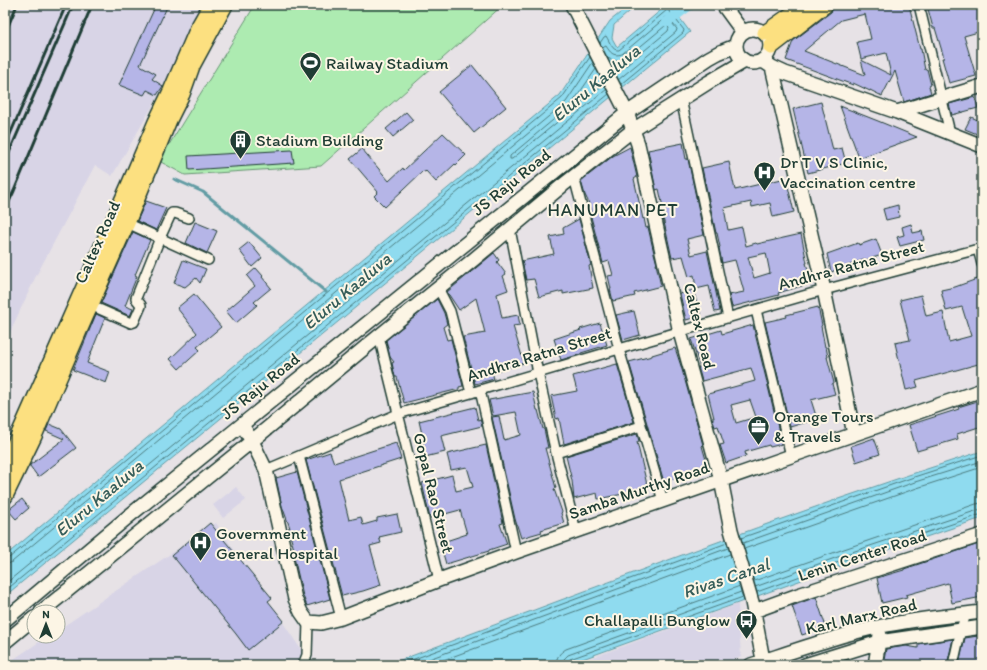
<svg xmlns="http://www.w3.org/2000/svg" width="987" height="670" viewBox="0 0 987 670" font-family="Itim,sans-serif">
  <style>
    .built { fill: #d8d4e6 }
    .green { fill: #adebb1; stroke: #669472 }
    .water { fill: #8fdbef; stroke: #629ca4 }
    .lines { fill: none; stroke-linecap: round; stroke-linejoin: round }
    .shore { stroke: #4c7c7f; stroke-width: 1 }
    .stream { stroke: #629ca4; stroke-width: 3 }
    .canal { stroke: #8fdbef; stroke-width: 10 }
    .building { fill: #b5b5e7; stroke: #1f3d34; fill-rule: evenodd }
    .street-casing { stroke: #1f3d34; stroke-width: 12 }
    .secondary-casing { stroke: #1f3d34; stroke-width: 16 }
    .primary-casing { stroke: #1f3d34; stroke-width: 18 }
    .street { stroke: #fcf5e5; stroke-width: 9 }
    .secondary { stroke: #fcf5e5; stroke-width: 13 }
    .primary { stroke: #fce080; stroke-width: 15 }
    .rail { stroke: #1f3d34; stroke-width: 3 }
    .labels { text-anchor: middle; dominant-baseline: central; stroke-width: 4; stroke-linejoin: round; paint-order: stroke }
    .poi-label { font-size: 17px; fill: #1f3d34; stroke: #fcf5e5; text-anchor: start }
    .street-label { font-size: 17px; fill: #1f3d34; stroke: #fcf5e5 }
    .water-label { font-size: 18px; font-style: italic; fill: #355d59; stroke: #fcf5e5 }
    .neighbourhood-label { font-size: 18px; letter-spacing: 1px; fill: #1f3d34; stroke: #fcf5e5 }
  </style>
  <rect width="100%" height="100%" fill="#e7e2e6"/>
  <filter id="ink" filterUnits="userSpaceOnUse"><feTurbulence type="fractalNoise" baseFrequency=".025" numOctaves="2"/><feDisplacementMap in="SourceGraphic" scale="8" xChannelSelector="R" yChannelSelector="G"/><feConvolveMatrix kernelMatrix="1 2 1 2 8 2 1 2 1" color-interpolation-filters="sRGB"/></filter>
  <g filter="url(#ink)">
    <!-- built -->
    <path class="built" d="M5 5H202L174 69 112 176 95 165 35 278 5 343Z
      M236 487 246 500 223 518 213 505Z
      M216 523 308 660 294 665H5L48 636H58V630Z
      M738 604 741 657 721 665H572Z"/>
    <!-- green -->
    <path class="green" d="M255 5H503L321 166 185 175 159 161Z"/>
    <!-- water -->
    <path class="water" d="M630 5H637L614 25 612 38 617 47 667 5H670L690 32 5 596V556L560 95 610 21Z
      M982 451V518L849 563 566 665H387C584 592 781 515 982 451Z"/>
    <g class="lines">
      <!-- shore -->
      <path class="shore" d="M600 43 604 37 606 36C610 42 612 51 619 50L667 10 669 11 684 30 683 33 621 84
        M603 48 604 47 606 46C610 52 613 57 622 54L666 17 668 18 677 29 676 32 618 80
        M607 58 615 61 624 60 665 26H667L669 28 668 31 616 74
        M596 69 571 105 510 156V159H512L604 84
        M741 538 914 477 982 455
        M743 543 915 482 982 461
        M744 549 917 488 982 467
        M5 559 9 558 562 98 590 57
        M5 564H8L12 562 566 102 593 62
        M754 581 844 549 976 504 982 503
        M5 584 607 89
        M755 587 846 554 978 510 982 509
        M5 591 609 94
        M757 592 847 559 982 514
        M398 665 727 543
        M413 665 728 548
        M430 665 730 554
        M556 665C556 658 559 653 566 649L740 586
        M562 665 564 659 568 655 741 592
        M567 665 568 662 570 659 743 597"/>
      <!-- stream -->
      <path class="stream" d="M174 179 203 192 326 292"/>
      <!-- canal -->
      <path class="canal" d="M667 22 690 5"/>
    </g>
    <!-- building -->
    <path class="building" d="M156 5H168L140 65 156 74 152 79 163 86 157 95 147 90 144 95 119 85Z
      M834 5H909L920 49H921L925 70 927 69 931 85 929 86 931 93 904 102 895 71 882 96 870 90V91L853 83V85L786 60 793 41 831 12 833 9ZM865 14 871 39 857 42 861 59 886 53 891 75 861 60 865 75 804 51 841 20Z
      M928 5H982V31L964 36 976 76 949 83 942 58H944L935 28H933L928 9H929Z
      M472 65 506 107 474 133 439 92Z
      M975 97 978 108 952 115 949 104Z
      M821 102 833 150 842 148 846 163 808 173 793 109Z
      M840 106 878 121 917 137 859 158Z
      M406 112 413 120 393 137 386 129Z
      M971 117 982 122V136L965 129Z
      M443 133 466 155 456 165 455 164 436 182 426 171 425 172 423 171 385 207 374 196 378 192 350 159 362 149 389 181 403 168 404 170Z
      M683 143 686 159H688L704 235 687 239 691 255 707 251 720 311 715 312 709 286 696 289 694 275 689 277 683 256 672 258 662 213 664 212 659 189 656 190 648 150Z
      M630 147 637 177 634 179 643 219 644 218 646 228 648 227 654 253 657 264H656L661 286 634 293 635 296 613 301 610 289H611L608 276 613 275 609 261 603 263 590 213 591 212 588 201 585 195 581 181 613 156Z
      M292 150 294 163 189 170 188 156Z
      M729 162 735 190 786 178 794 212 773 217 770 203 752 207 751 202 724 208 728 230 742 227 746 246 756 243 757 244 801 234 807 263H806L812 283 778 293 779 295 732 307 729 295 744 292 735 260 722 263 719 248 720 247 717 233H716L702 168ZM766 253 770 273 754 278 748 257Z
      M146 201 166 208 156 230 137 221Z
      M898 205 899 217 886 220 883 209Z
      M579 219 591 265 589 266 593 288 563 294V291L539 297 534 279 526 280 522 261 554 254 550 237 564 234 563 228Z
      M195 222 217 231 207 253 186 243Z
      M911 224 913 233 922 231 924 240 900 246 897 237 904 235 902 227Z
      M133 232 150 240 135 275 137 276 125 306 133 309 130 316 101 303Z
      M876 239 882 255 866 260V259L831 272 827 254 858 243 859 245Z
      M249 242 262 258 252 267 239 250Z
      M494 253 499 260 497 262 506 274 503 276 508 290 497 294 502 318 518 315 520 325 513 326 524 363 492 372 494 379 475 384 463 337 485 333 476 298 459 310 447 292Z
      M183 260 206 269 200 283 196 278 185 287 174 283Z
      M256 268 263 276 262 277 271 288 254 302 257 305 236 323 226 311 255 286 247 276Z
      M977 279 982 295V363L916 381 918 387 906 390 895 343 910 340 900 300 921 295 926 316 943 312 949 342 971 336 962 307 946 311 941 290 955 287Z
      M693 290 701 316 686 320 680 294Z
      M194 294 221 327 197 347 200 350 179 369 170 359 197 333 177 308Z
      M437 299 444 313 447 324 443 327 447 340 451 339 463 386 459 387V389L404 403 397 377H395L392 363 394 362 390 357 386 340Z
      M818 307 822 325 821 326 825 347H826L828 357H827L834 383 832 384 835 394 811 400 817 419 790 427 765 322 787 317 786 315Z
      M634 311 640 335 623 340 616 315Z
      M96 314 105 318 87 363 110 372 106 383 73 370Z
      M600 323 607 345 581 353V354L561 360 554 339 581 330 580 329Z
      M753 325 782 444 770 447 769 445 745 452 746 456 726 463 720 445 724 444 718 426 715 427 712 418H714L708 394 755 381 751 368 702 381 698 367H700L691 339 721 330 722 334ZM750 400 756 417 736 423 731 405Z
      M675 348 681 366 703 445 702 446 709 470 686 477V475L664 482 629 362 652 356V355Z
      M617 364 634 422 564 444 559 418 556 419 551 396 577 391 573 376Z
      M533 392 537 410H538L543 429H544L548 448H545L556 488 554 489 562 512 561 513 564 523 541 530 542 532 521 538 515 519 492 417 499 416 504 440 521 435 516 412 493 416 489 400Z
      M981 400 982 405V426L957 434 958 439 917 451 909 425 959 409 958 407Z
      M475 407 478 420 480 419 482 426 441 436 445 452 425 457 422 444 424 443 419 421Z
      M49 424 61 429 76 448 38 477 30 466V465L64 439 46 431Z
      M637 434 639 441 637 442 648 489 598 499 597 493 574 499 572 481 566 456Z
      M874 438 880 454 856 462 851 446Z
      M396 443 401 459 339 479 349 520 361 517 363 525 377 521V518L397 514 401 532 379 537 381 543 370 546 381 585 363 591 342 596 306 460 330 452 334 463Z
      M486 445 503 523 500 524 507 544 489 550V551L446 564 440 543 467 534 460 510 430 518 422 483 452 475 456 491 473 487 467 467 451 470 447 454Z
      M297 472 330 599 307 606 303 596 293 553H295L288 528H290L282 506 276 478Z
      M22 499 29 508 16 519 8 510Z
      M210 523 272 598 268 601 284 621 248 650 236 634 172 555Z
      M982 543V597L952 603 948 583 906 595 907 597 882 603 877 578 904 570V569Z
      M816 597 826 627 802 635 792 606Z
      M978 636 982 637V665H959L965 638Z
      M953 639 947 665H898L899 663 884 660 886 649 906 646 918 648V644Z"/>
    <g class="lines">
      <defs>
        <path id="street" d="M919 5 950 133
          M681 99 728 318
          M574 177 619 349 663 501
          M127 223 208 260
          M510 229 538 373 556 453 576 531
          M978 249 982 264
          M438 288 450 311 471 393
          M90 305 131 323 134 322 141 306V305L137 300 136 298 160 238 171 214 172 213H175L189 218
          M756 310 791 456
          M379 336 439 580
          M480 390 516 552
          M556 453 641 426
          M299 456 341 618
          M266 470 398 414 471 393 480 390 619 349 824 290 982 248
          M303 665 307 655 308 622
          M953 665 961 629 966 614"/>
        <path id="secondary" d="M572 5 627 113 638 144 680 332 721 480 731 530 752 602 764 665
          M723 5 742 31
          M736 46a17 17 0 1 1 34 0a17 17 0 1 1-34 0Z
          M763 61 772 67 785 73 897 112 982 146
          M772 67 824 290 854 434
          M897 112 982 86
          M242 425 252 441 266 470 295 599 301 612 308 622 321 623 341 618 439 580 516 552 791 456 982 390
          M754 611 798 595 982 535
          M41 612 252 441 368 345 473 260 563 185 633 130 709 82 745 61
          M5 620 129 516 627 113 709 58 718 53 735 46
          M5 642 34 618
          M751 665C794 651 838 635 882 626 915 619 949 616 982 612
          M805 665 879 642 982 627
          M875 665 880 635"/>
        <path id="primary" d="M765 33 805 5
          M771 47 825 5
          M5 466 130 183 156 122 171 91 198 28 211 5
          M5 496 34 436 79 331 127 223 169 120 182 94 192 66 225 5"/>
      </defs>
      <!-- street casing -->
      <use href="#street" class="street-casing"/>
      <!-- secondary casing -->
      <use href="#secondary" class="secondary-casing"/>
      <!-- primary casing -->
      <use href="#primary" class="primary-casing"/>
      <!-- street -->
      <use href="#street" class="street"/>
      <!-- secondary -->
      <use href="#secondary" class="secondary"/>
      <!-- primary -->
      <use href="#primary" class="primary"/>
      <!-- rail -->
      <path class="rail" d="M5 33 17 5
        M5 146 66 5
        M5 162 73 5
        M5 210 14 191 92 5"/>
    </g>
  </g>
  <!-- icons -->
  <defs>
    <symbol id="stadium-pin" viewBox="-11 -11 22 30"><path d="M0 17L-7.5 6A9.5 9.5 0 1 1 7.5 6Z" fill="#1f3d34" stroke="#fcf5e5"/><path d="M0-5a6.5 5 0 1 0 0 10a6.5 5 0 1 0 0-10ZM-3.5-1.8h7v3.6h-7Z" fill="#fff"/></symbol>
    <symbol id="building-pin" viewBox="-11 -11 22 30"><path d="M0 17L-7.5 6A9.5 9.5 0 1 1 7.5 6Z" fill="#1f3d34" stroke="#fcf5e5"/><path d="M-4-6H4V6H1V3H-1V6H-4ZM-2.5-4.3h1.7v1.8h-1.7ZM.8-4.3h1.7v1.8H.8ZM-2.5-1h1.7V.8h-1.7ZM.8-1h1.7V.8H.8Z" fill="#fff"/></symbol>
    <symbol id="hospital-pin" viewBox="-11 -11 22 30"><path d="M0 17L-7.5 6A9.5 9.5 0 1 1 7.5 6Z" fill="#1f3d34" stroke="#fcf5e5"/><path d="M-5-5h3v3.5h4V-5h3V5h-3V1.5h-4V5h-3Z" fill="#fff"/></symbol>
    <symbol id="office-pin" viewBox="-11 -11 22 30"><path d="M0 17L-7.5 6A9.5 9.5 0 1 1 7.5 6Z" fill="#1f3d34" stroke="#fcf5e5"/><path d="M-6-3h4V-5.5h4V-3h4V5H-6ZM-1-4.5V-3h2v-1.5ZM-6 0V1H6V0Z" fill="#fff"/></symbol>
    <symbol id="bus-pin" viewBox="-11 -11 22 30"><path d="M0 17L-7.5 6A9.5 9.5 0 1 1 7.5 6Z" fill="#1f3d34" stroke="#fcf5e5"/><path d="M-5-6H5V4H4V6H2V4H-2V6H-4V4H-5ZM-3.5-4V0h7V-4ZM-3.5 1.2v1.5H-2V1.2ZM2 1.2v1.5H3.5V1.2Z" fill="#fff"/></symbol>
  </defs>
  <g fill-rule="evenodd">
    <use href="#stadium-pin" x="298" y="50" width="25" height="34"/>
    <use href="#building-pin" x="228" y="128" width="25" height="34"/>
    <use href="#hospital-pin" x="752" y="160" width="25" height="34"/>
    <use href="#office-pin" x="746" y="414" width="25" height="34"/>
    <use href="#hospital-pin" x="188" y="530" width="25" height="34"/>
    <use href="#bus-pin" x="734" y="608" width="25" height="34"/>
  </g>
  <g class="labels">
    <!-- poi labels -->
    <g class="poi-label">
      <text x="326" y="63">Railway Stadium</text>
      <text x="256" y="140">Stadium Building</text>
      <text x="780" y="162">Dr T V S Clinic,<tspan x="780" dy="20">Vaccination centre</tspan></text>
      <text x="774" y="416">Orange Tours<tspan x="774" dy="20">&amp; Travels</tspan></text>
      <text x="216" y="533">Government<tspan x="216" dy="20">General Hospital</tspan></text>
      <text x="730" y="620" text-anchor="end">Challapalli Bunglow</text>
    </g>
    <!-- street labels -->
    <g class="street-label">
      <text transform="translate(511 182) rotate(-39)">JS Raju Road</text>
      <text transform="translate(97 242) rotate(-66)">Caltex Road</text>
      <text transform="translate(851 265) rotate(-15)">Andhra Ratna Street</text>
      <text transform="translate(700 326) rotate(76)">Caltex Road</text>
      <text transform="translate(539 354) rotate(-17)">Andhra Ratna Street</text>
      <text transform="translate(260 386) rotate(-39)">JS Raju Road</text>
      <text transform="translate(639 490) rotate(-19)">Samba Murthy Road</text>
      <text transform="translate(434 493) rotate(76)">Gopal Rao Street</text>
      <text transform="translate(862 555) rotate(-18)">Lenin Center Road</text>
      <text transform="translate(861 616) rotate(-13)">Karl Marx Road</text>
    </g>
    <!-- water labels -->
    <g class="water-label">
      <text transform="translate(596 83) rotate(-40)">Eluru Kaaluva</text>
      <text transform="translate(347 291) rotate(-40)">Eluru Kaaluva</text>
      <text transform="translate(99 498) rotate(-40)">Eluru Kaaluva</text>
      <text transform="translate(726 578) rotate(-19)">Rivas Canal</text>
    </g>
    <!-- neighbourhood labels -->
    <g class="neighbourhood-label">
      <text x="613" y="210">HANUMAN PET</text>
    </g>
  </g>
  <!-- margin -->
  <rect width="987" height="670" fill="none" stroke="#fcf5e5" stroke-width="20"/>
  <rect x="10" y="10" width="967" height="650" fill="none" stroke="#1f3d34" stroke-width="1.5" filter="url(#ink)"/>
  <!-- north arrow -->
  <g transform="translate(46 624)"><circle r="19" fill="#fcf5e5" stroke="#a4ab9e"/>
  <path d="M0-3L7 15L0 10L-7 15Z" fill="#1f3d34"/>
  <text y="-6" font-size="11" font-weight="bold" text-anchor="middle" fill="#1f3d34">N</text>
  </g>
</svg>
